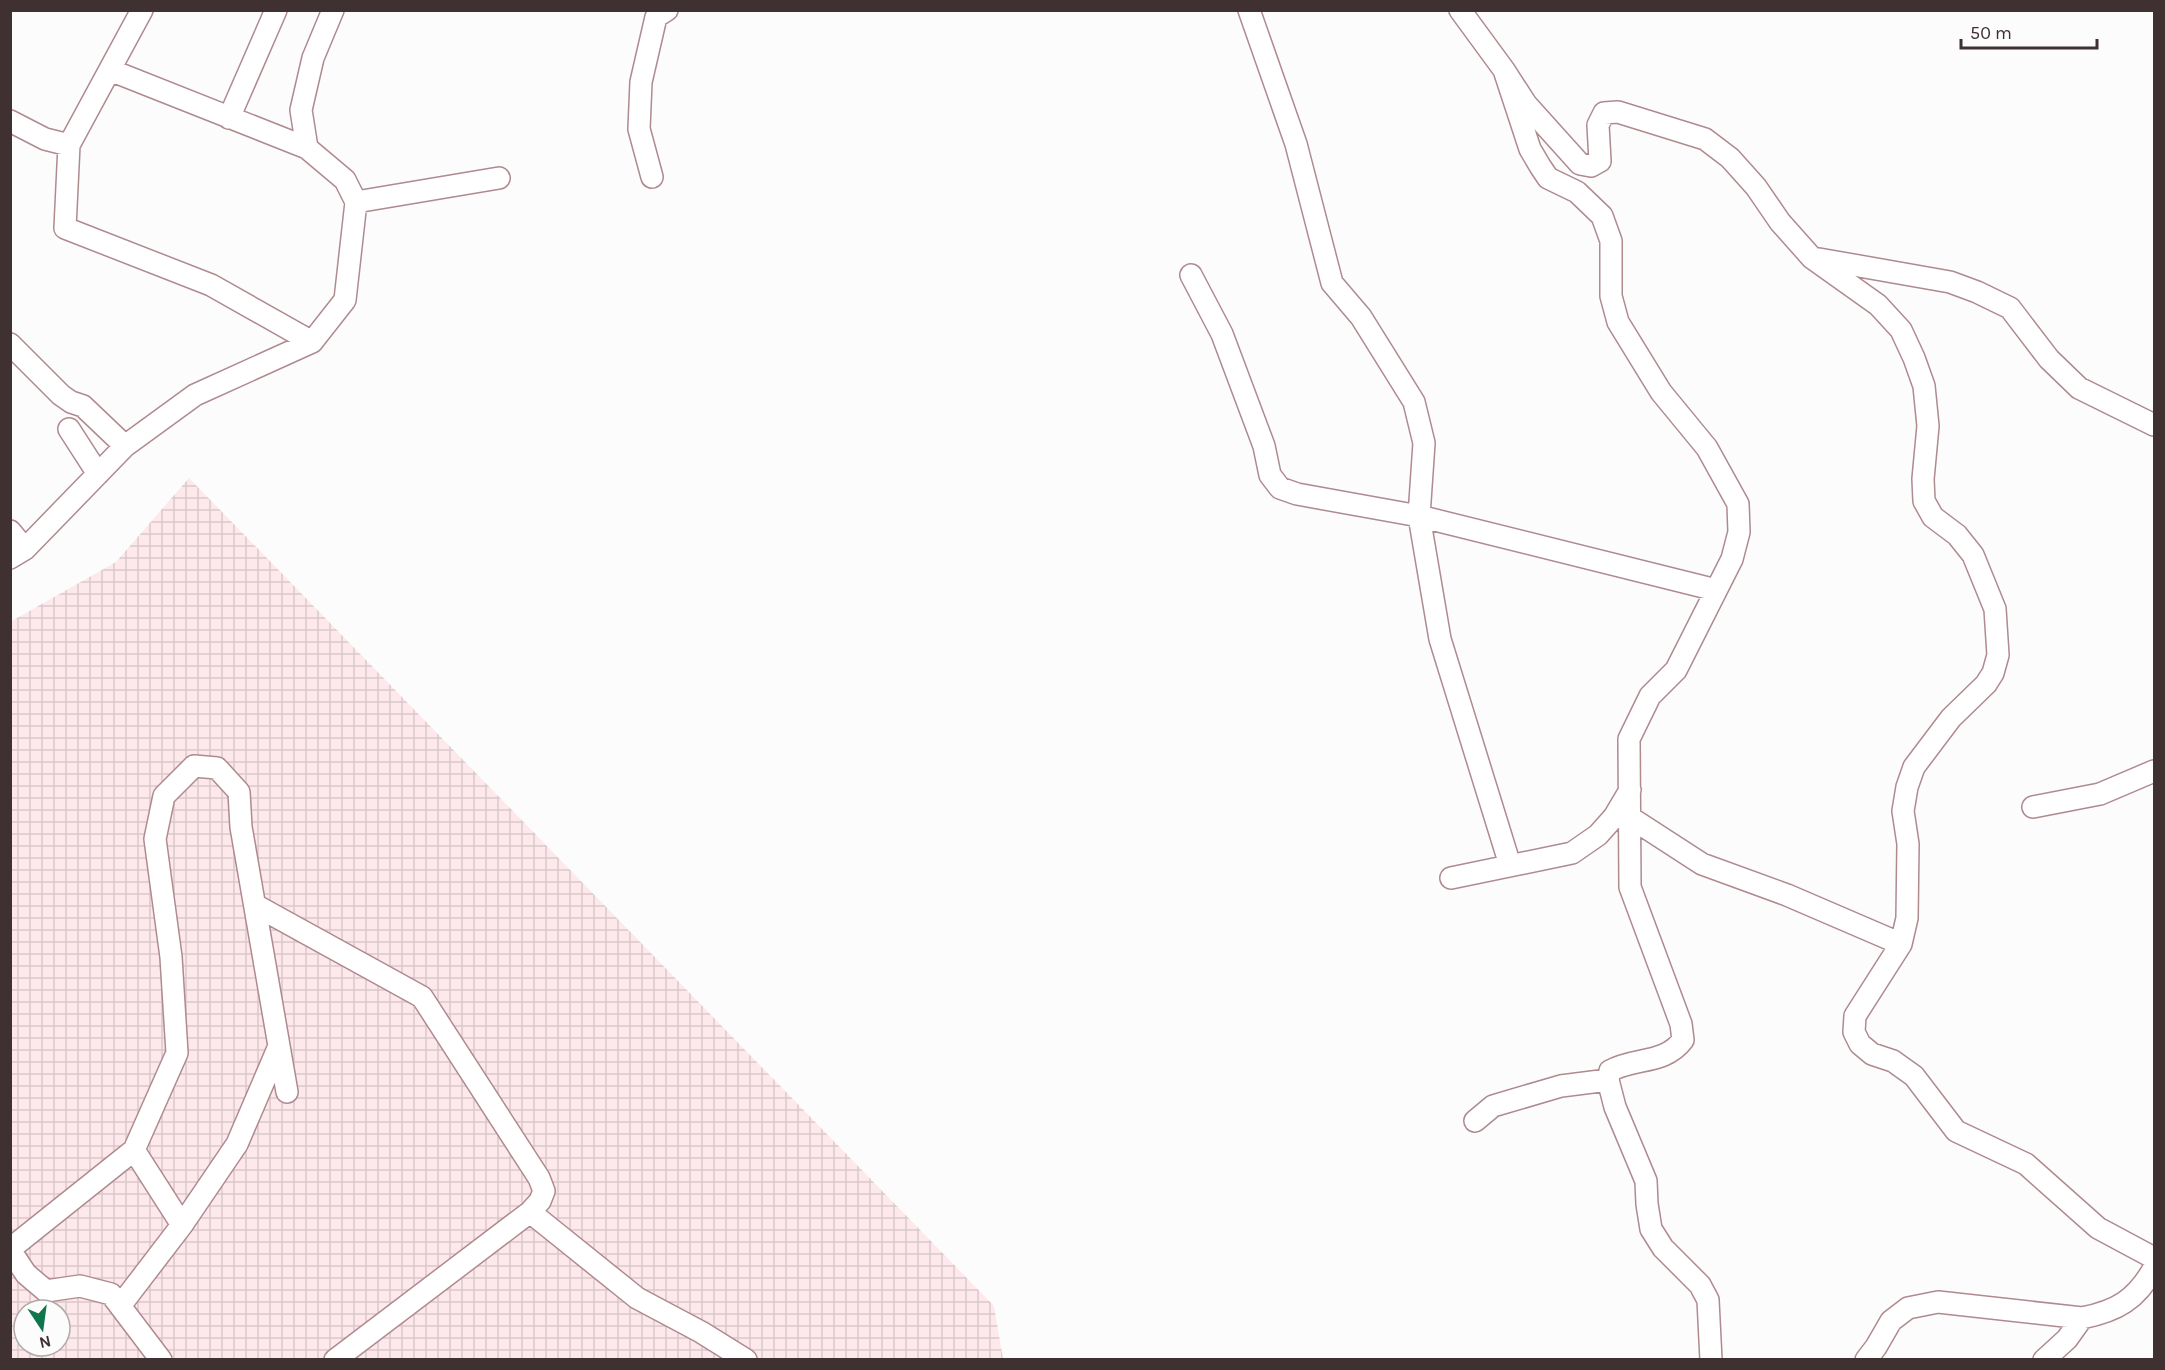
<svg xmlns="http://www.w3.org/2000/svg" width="2165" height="1370" viewBox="0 0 2165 1370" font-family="Karla,sans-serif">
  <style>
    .industrial { fill: url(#industrial-grid); fill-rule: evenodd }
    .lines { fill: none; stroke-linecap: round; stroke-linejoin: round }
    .minor-casing { stroke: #af8a8f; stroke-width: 24 }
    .minor { stroke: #fff; stroke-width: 21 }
  </style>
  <defs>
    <pattern id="industrial-grid" width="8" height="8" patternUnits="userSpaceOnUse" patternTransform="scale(1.5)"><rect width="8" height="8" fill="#fde9eb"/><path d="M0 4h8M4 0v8" fill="none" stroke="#dac8ca"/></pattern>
  </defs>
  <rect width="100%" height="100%" fill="#fcfcfc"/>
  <!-- industrial -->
  <path class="industrial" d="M189 478 994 1306 1003 1359H11L10 622 116 562ZM24 1310H60V1346H24Z"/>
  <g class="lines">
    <defs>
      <path id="minor" d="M1249 10 1296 144 1332 283 1361 317 1414 402 1424 443 1419 516 1440 639 1510 865
        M1460 10 1504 70 1530 149 1540 166 1548 178 1577 192 1602 216 1611 241V296L1618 322 1661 392 1707 448 1738 504 1739 532 1732 559 1676 670 1650 696 1629 739 1630 887 1681 1024 1683 1040C1664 1065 1635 1057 1610 1071L1608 1080 1615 1107 1646 1181 1647 1204 1651 1229 1663 1248 1700 1285 1708 1300 1711 1360
        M1504 70 1526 104 1580 164 1591 166 1600 161 1598 125 1604 113 1618 112 1705 139 1730 158 1756 187 1780 222 1812 258 1878 305 1901 330 1914 358 1924 386 1928 426 1923 479 1924 501 1933 517 1957 535 1973 555 1995 609 1998 655 1993 673 1986 684 1951 718 1914 767 1907 787 1903 811 1908 844 1907 918 1901 944 1855 1016 1854 1032 1860 1044 1872 1054 1893 1061 1914 1076 1956 1131 2026 1164 2098 1228 2154 1258
        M229 118 276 10
        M10 121 45 139 69 145 142 10
        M69 145 65 228 211 285 312 342
        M307 148 301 110 313 58 333 10
        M652 177 639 129 641 82 656 17 667 10
        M356 202 499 178
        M1819 259 1950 282 1977 292 2010 308 2049 359 2079 388 2154 425
        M1191 275 1222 334 1264 446 1270 475 1280 488 1297 494 1419 516 1716 590
        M10 344 61 395 71 402 83 406 125 446
        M69 429 98 474
        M10 531 25 549
        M10 558 25 549 125 446 195 395 312 342 345 300 356 202 345 180 307 148 110 70
        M2033 807 2100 794 2154 771
        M1631 818 1702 864 1787 895 1901 944
        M1451 878 1572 853 1598 835 1614 817 1630 790
        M255 905 422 997 539 1178 544 1191 540 1201 530 1212
        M1475 1121 1493 1106 1561 1086 1608 1080
        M134 1150 182 1225
        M10 1249 134 1150 177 1053 171 957 155 839 164 796 194 766 217 768 239 792 241 827 287 1092
        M10 1250 26 1274 46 1291 80 1286 111 1294 161 1360
        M120 1306 182 1225 237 1144 279 1046
        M335 1360 530 1212 637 1298 701 1332 746 1360
        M1866 1360 1876 1347 1891 1321 1908 1308 1938 1302 2082 1318C2117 1311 2136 1300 2154 1268
        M2044 1360 2067 1339 2082 1318"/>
    </defs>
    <!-- minor casing -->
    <use href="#minor" class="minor-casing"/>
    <!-- minor -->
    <use href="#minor" class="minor"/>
  </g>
  <!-- border -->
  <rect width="2165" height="1370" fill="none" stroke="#3f3032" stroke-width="24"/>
  <!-- north arrow -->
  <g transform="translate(42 1328) rotate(167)"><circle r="28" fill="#fcfcfc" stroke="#b0aaab" stroke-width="1.5"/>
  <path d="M0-4.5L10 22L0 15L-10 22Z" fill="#0e754d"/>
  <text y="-9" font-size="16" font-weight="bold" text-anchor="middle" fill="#3f3032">N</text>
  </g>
  <!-- scale -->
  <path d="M1961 39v9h136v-9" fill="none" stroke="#3f3032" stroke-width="3"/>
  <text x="1970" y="39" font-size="18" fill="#3f3032" stroke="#fcfcfc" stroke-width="4.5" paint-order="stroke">50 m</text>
</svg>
